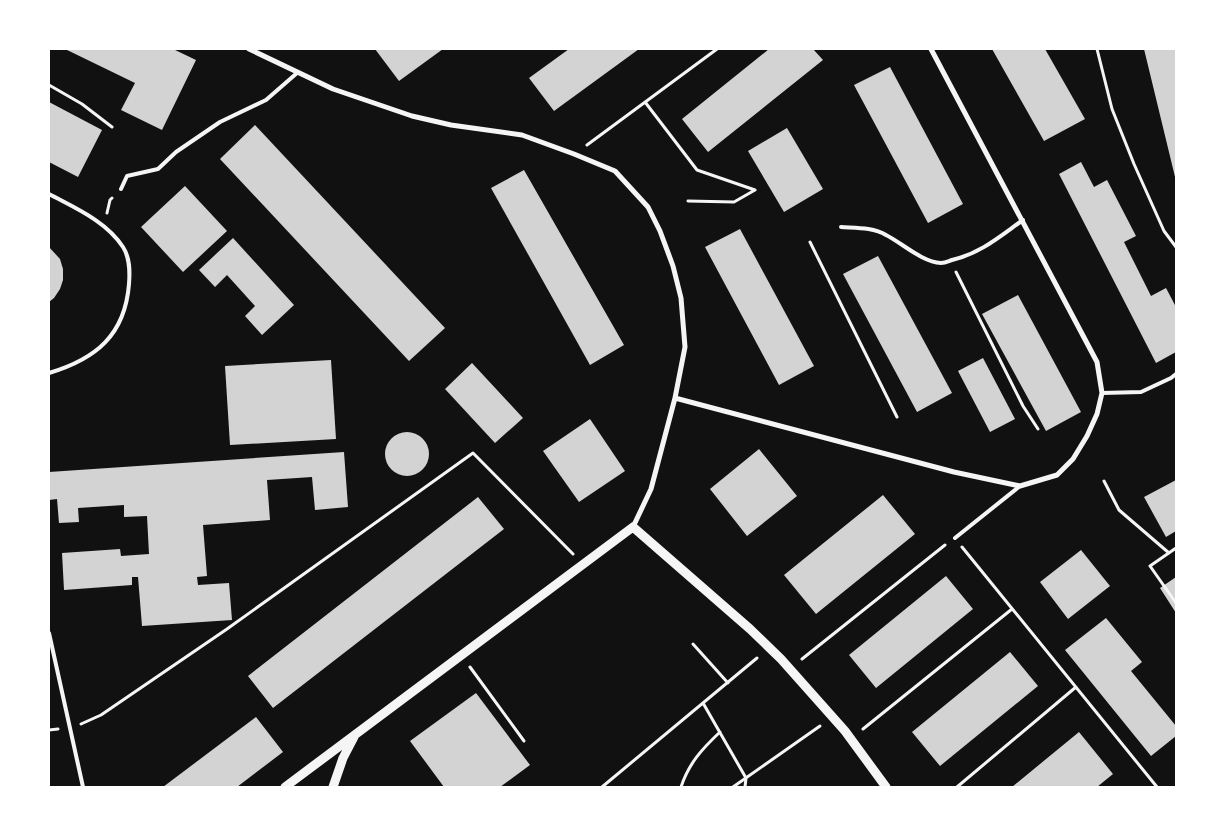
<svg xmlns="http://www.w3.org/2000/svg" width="1225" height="836" viewBox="0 0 1225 836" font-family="'DejaVu Sans',sans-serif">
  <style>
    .building { fill: #d3d3d3 }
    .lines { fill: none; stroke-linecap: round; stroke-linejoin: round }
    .path { stroke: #f5f5f5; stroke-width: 3 }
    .service { stroke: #f5f5f5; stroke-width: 4 }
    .minor { stroke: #f5f5f5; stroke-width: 5 }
    .tertiary { stroke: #f5f5f5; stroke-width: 9 }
  </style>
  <rect width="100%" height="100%" fill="#111"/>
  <!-- building -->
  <path class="building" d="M65 49H173L196 60 162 130 121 110 135 83Z
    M375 49H443L399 81Z
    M569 49H639L554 111 529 78Z
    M769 49H813L823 60 708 152 682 119Z
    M992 49H1045L1085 119 1044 141Z
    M1144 49H1176V181Z
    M890 67 963 204 928 223 854 85Z
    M49 102 102 130 78 177 49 162Z
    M255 125 445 328 409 361 220 159Z
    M787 128 823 189 784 212 748 151Z
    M1081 162 1094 187 1107 180 1136 236 1124 242 1151 296 1166 288 1176 307V352L1156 363 1059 174Z
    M524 170 624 345 590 365 491 188Z
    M185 186 227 231 183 272 141 227Z
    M740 229 814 366 779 385 705 247Z
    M233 238 294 305 262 335 245 316 255 306 227 275 215 287 199 270Z
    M49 247 60 259 63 269V280L60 289 54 298 49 302Z
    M878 256 952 393 917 412 843 274Z
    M1018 295 1081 412 1046 431 982 314Z
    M983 358 1015 419 990 432 958 371Z
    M331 360 336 439 230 445 225 366Z
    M472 363 523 418 495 443 445 389Z
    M590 419 625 471 579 502 543 451Z
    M385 454a22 22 0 1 1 44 0a22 22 0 1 1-44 0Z
    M759 449 797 496 747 536 710 489Z
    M344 452 348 507 315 510 312 477 267 480 270 520 203 525 207 576 197 577 198 585 229 583 232 620 142 626 138 577H132V585L64 590 62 553 120 549 121 556 149 554 147 516 124 517V505L78 508 79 522 59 523 57 499 49 500V472Z
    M1176 480V531L1166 537 1144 497Z
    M883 495 915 534 816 614 784 575Z
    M478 497 504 529 273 708 248 676Z
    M1081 550 1110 586 1068 619 1040 582Z
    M946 576 973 609 876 688 849 655Z
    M1176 577V613L1160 588Z
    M1106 618 1142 662 1131 671 1176 726V736L1151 756 1065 650Z
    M1010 652 1038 686 940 766 912 732Z
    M476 693 530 765 500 787H444L410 741Z
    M256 717 283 752 237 787H163Z
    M1079 732 1113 774 1097 787H1012Z"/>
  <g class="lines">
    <!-- path -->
    <path class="path" d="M1097 49 1112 109 1134 164 1164 231 1176 247
      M49 85 82 104 112 127
      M645 102 697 170 755 190
      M587 145 717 49
      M688 201 734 202 755 190
      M107 213 110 200 112 198
      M810 242 897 417
      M956 272 1023 406 1038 429
      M1104 481 1119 510 1169 553
      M962 547 1157 787
      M1176 548 1150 566 1176 603
      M693 644 728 683
      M802 659 945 545
      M470 667 524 741
      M703 703 746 778 745 787
      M81 724 101 715 227 629 473 453 573 554
      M863 729 1012 609
      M49 730 58 729
      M602 787 757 658
      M681 787C689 763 702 749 720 732
      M733 787 820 726
      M957 787 1076 687"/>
    <!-- service -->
    <path class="service" d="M121 189 127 176 158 169 176 152 220 122 266 100 297 73
      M49 194C75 208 106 221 123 247 130 258 130 271 129 284 125 335 96 359 49 373
      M841 227C855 228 873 227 886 235 902 243 922 262 941 263 945 263 949 261 952 260 981 253 999 237 1023 220
      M1102 393 1141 392 1171 378 1176 374
      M955 538 1020 486
      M49 633 83 787"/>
    <!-- minor -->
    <path class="minor" d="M249 49 333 89 412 116 451 125 522 135 574 154 615 171 648 207 660 231 673 266 681 298 685 347 675 398 651 489 633 527
      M675 398 954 472 1020 486 1057 475 1073 459 1087 436 1097 414 1102 393 1097 362 931 49"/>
    <!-- tertiary -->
    <path class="tertiary" d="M285 787 633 527 750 629 781 659 845 731 886 787
      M333 787 343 758 354 737"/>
  </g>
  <!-- border -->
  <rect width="1225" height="836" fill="none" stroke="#ffffff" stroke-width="100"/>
</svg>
